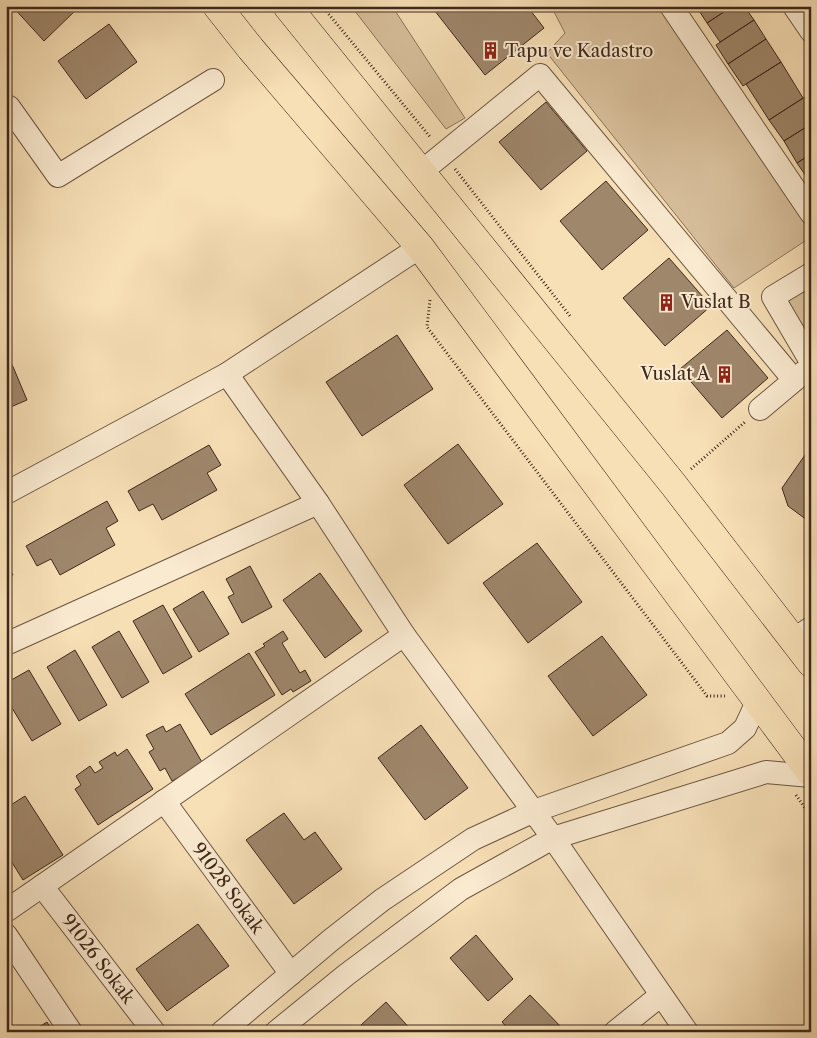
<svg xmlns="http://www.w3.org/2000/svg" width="817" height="1038" viewBox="0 0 817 1038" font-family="'Libre Caslon Text',serif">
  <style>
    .green { fill: #d8c09c; stroke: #8c745c }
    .building { fill: #9f876c; stroke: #3f281b }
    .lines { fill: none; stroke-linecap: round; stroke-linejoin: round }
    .minor-casing { stroke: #6d5642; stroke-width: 24 }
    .major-casing { stroke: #3f281b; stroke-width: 29 }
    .path { stroke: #3f281b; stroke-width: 3; stroke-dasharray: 1 2.5; stroke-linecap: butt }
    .minor { stroke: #faead0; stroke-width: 22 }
    .major { stroke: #f7dfb6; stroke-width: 28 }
    .labels { text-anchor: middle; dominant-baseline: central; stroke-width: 4; stroke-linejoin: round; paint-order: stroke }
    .poi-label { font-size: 18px; fill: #3f281b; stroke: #faead0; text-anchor: start }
    .street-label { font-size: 18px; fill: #3f281b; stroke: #faead0 }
  </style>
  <rect width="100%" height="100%" fill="#f7dfb6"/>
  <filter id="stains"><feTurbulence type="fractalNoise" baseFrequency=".004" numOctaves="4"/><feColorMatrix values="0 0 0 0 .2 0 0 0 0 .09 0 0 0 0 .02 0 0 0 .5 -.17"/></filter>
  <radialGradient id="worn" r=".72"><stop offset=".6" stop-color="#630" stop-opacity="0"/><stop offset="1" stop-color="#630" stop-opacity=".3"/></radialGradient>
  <!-- green -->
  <path class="green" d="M351 6H392L465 118 446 129Z
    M551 6H660L811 227V237L734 288 547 53 565 33Z
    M811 288V343L784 301Z"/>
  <!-- building -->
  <path class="building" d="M12 6H80L44 41Z
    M431 6H527L544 28 485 75Z
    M696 6H733L707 23Z
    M733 6H744L754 20 720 42 707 23Z
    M754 20 766 39 728 64 716 45Z
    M109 24 137 62 86 99 58 61Z
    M766 39 781 62 743 86 728 64Z
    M781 62 803 98 769 120 746 84Z
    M805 97 811 106V124L784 141 769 120Z
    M546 102 587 151 541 190 499 142Z
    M811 124V154L797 163 784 141Z
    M811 154V182H810L797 163Z
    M606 181 648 230 602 270 560 221Z
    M669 258 711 306 665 346 623 298Z
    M727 330 768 378 722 418 680 369Z
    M397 335 433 389 362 436 326 382Z
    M6 350 27 400 6 409Z
    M458 444 503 504 448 544 404 485Z
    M209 445 221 465 207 473 217 490 162 520 153 504 139 511 128 491Z
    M805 455 811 458V523L788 506 782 488Z
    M107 501 118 521 106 528 115 545 60 575 51 559 37 566 26 546Z
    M537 543 582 602 528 643 483 583Z
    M6 562 13 575 6 579Z
    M250 566 272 607 242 623 228 597 234 594 226 579Z
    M320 573 362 631 325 658 283 600Z
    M203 591 229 634 199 652 173 609Z
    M163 605 192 657 163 674 133 621Z
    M119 631 149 682 122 698 92 647Z
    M283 631 288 639 282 643 300 673 305 670 311 681 293 692 291 689 282 695 255 652 265 646 263 644Z
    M602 636 647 695 593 736 548 676Z
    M75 650 107 705 79 721 47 667Z
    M249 653 275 695 211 735 185 694Z
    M29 670 61 724 32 741 6 698V683Z
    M180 724 203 764 172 781 165 768 160 771 149 752 154 749 146 735 163 726 166 732Z
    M421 725 468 788 425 820 378 758Z
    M127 749 153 789 98 825 75 789 81 785 76 776 90 766 95 773 103 768 99 762 115 752 117 756Z
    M25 796 63 855 23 880 6 853V808Z
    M284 813 304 840 315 832 342 869 294 904 246 840Z
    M198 924 229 966 167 1011 136 969Z
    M476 935 513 979 488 1001 450 958Z
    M530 995 566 1032H511L502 1022Z
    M386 1002 413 1032H367L361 1025Z
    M47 1022 53 1032H31Z"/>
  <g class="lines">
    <defs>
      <g id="minor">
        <path d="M671 6 811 213"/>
        <path d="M794 6 811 31"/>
        <path d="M9 107 58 176 213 80"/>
        <path d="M421 172 540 75 794 380"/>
        <path d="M811 274 773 297 811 362"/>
        <path d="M227 374 318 503 404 635 553 838 687 1032"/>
        <path d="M760 409 804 372"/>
        <path d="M6 493 227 374 420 247"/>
        <path d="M794 639 811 628"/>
        <path d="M6 644 318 503"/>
        <path id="s1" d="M164 801 291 974"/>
        <path id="s2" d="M42 886 154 1032"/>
        <path d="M6 911 404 635"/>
        <path d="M6 935 71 1032"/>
        <path d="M222 1032 331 940 382 900 473 839 534 811 728 743 745 728 758 700"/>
        <path d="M276 1032 346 975 461 889 553 838 766 772 811 776"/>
        <path d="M615 1032 661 995"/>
      </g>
      <path id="major" d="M217 6 251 49 420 247 811 773
        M287 6 673 484 811 663"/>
    </defs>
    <!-- minor casing -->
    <use href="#minor" class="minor-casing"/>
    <!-- major casing -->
    <use href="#major" class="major-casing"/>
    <!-- path -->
    <path class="path" d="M322 6 431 138
      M455 169 570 316
      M430 300 427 327 707 696H725
      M691 469 745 422
      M796 795 811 817"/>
    <!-- minor -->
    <use href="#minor" class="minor"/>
    <!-- major -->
    <use href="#major" class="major"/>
  </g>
  <!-- icons -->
  <defs>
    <symbol id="building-bare" viewBox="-9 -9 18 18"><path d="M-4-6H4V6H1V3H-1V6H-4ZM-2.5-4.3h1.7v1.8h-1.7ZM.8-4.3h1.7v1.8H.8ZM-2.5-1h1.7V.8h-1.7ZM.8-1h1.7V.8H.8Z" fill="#8f2418" stroke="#faead0" stroke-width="2.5" paint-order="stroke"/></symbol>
  </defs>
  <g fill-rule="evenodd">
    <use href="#building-bare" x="478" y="38" width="25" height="25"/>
    <use href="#building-bare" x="654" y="290" width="25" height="25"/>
    <use href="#building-bare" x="712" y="362" width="25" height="25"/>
  </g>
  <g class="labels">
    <!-- poi labels -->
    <g class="poi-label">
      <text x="505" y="51">Tapu ve Kadastro</text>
      <text x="681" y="302">Vuslat B</text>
      <text x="710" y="374" text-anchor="end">Vuslat A</text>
    </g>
    <!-- street labels -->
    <g class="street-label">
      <text stroke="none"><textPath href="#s1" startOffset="108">91028 Sokak</textPath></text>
      <text stroke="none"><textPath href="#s2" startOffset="92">91026 Sokak</textPath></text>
    </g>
  </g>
  <!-- margin -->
  <rect width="817" height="1038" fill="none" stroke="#f7dfb6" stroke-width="25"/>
  <rect x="8" y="8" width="802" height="1023" fill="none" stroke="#3f281b" stroke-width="2.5"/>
  <rect x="12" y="12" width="792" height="1013" fill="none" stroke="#3f281b"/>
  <rect width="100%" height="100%" filter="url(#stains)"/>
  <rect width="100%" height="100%" fill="url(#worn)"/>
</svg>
